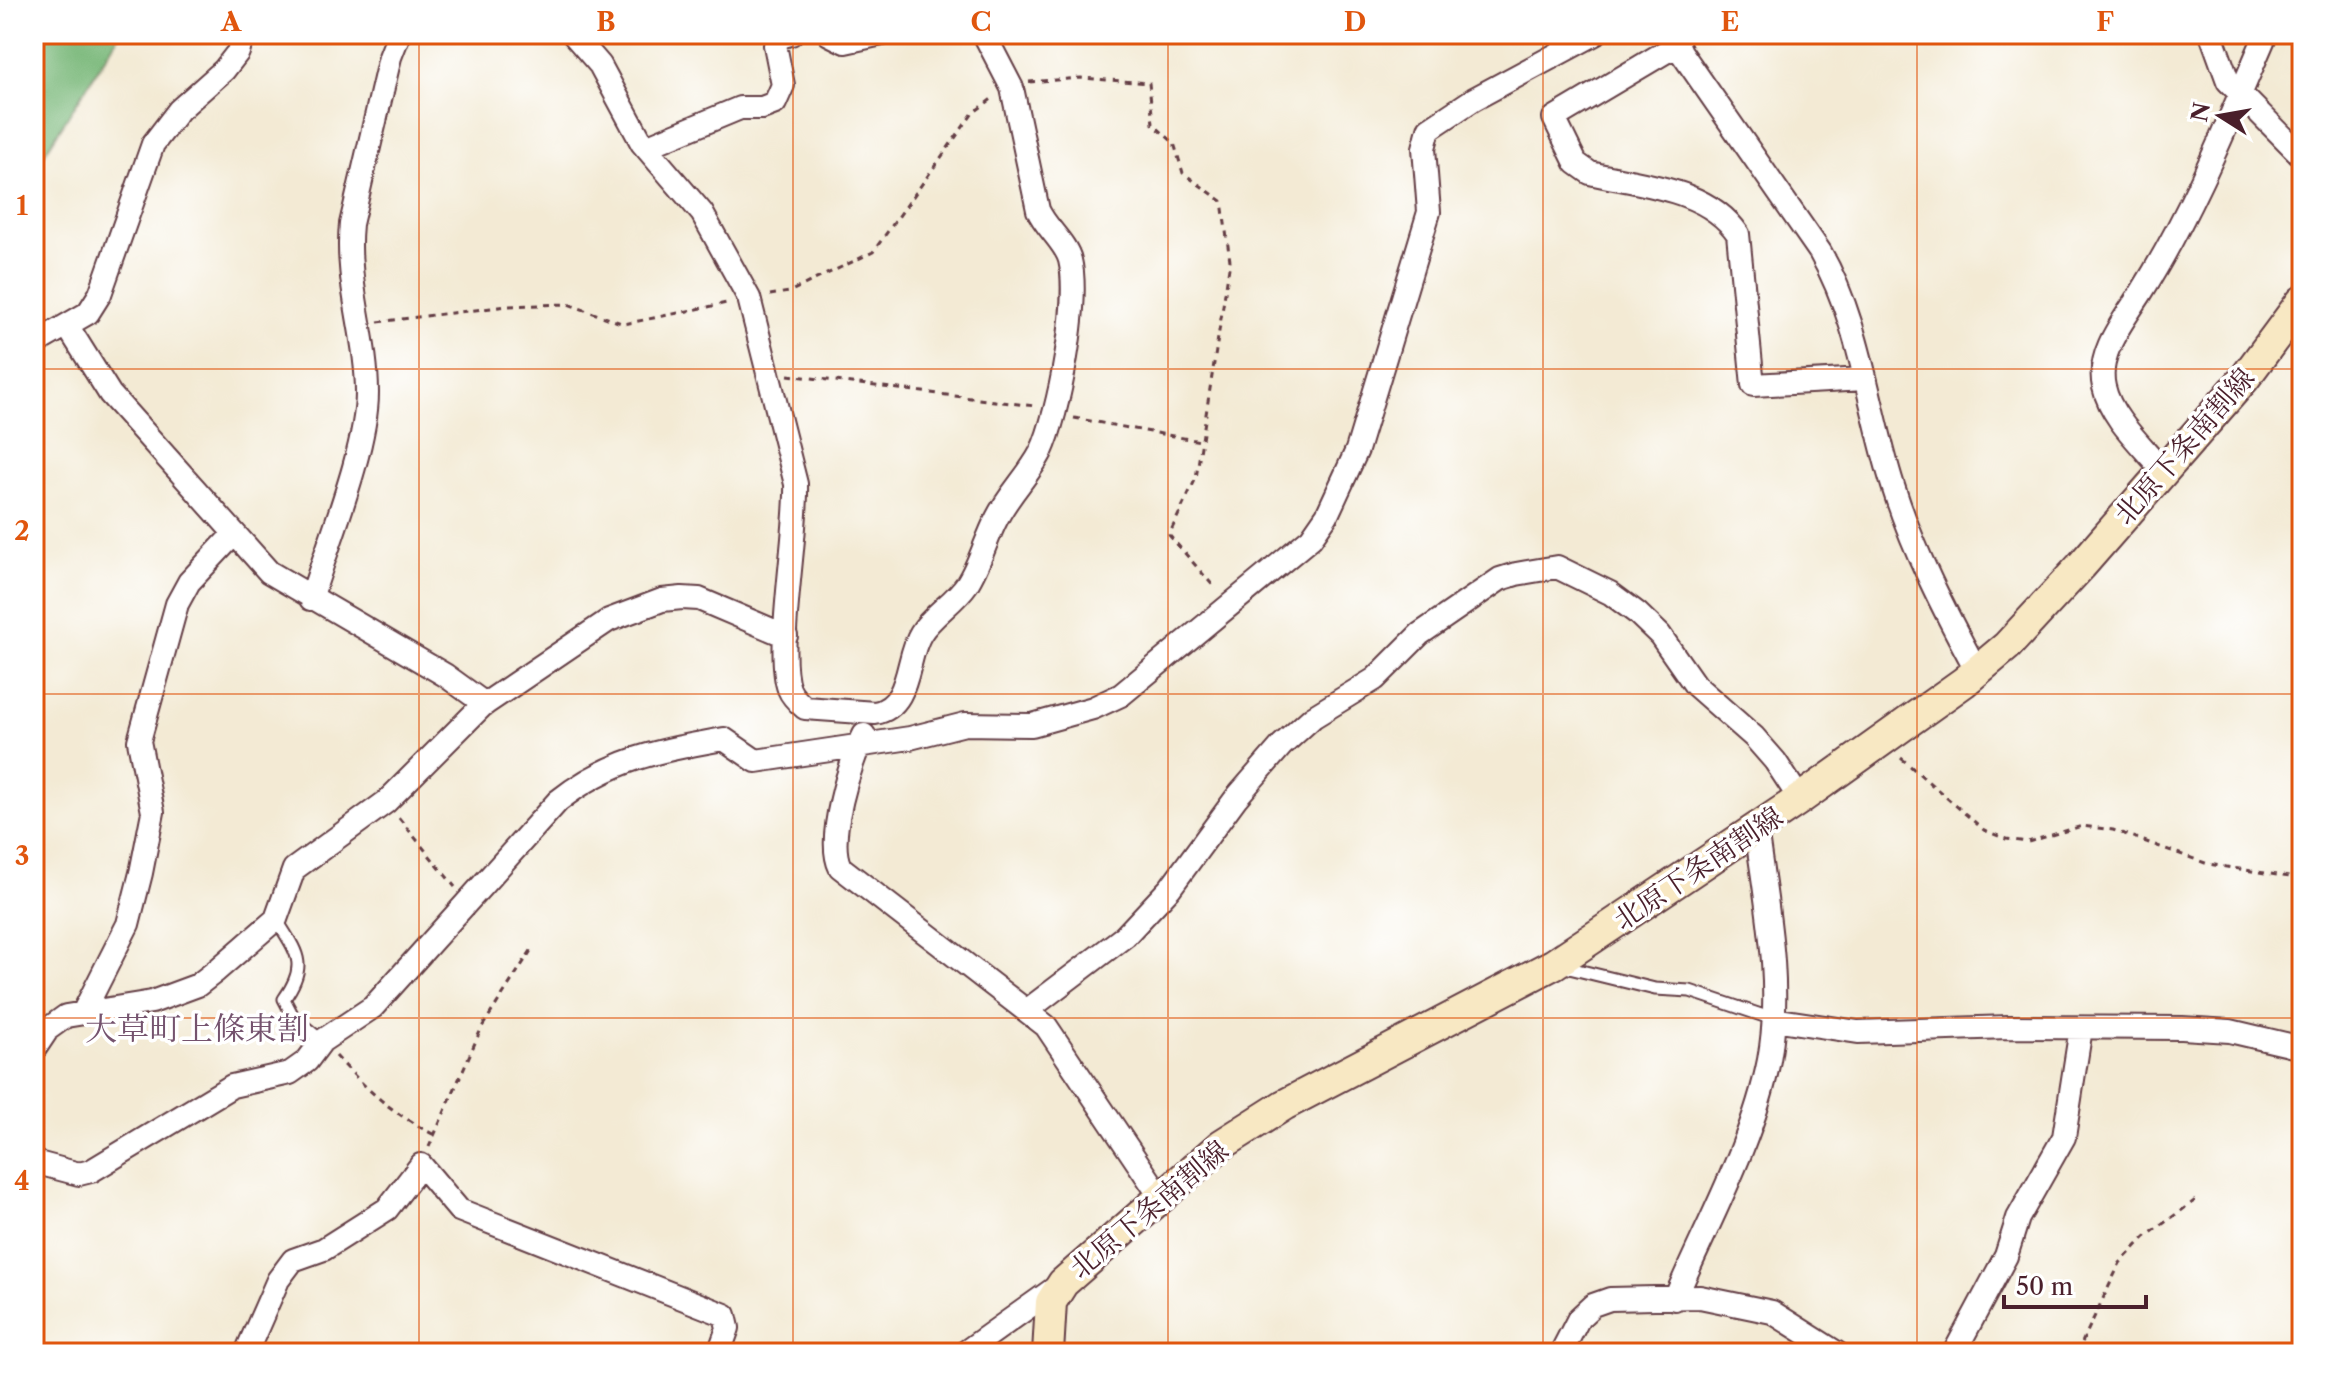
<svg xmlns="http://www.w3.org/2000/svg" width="2336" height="1387" viewBox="0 0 2336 1387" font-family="'Libre Caslon Text','Noto Serif JP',serif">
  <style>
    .forest { fill: #79b879; stroke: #626c52; stroke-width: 2 }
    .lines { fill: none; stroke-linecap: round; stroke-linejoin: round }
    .lane-casing { stroke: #633d44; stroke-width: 15 }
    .street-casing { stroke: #633d44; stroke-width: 26 }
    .secondary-casing { stroke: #633d44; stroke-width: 34 }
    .path { stroke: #633d44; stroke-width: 3; stroke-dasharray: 6 6; stroke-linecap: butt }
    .lane { stroke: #fff; stroke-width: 11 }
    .street { stroke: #fff; stroke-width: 22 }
    .secondary { stroke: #f8e8c3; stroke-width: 30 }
    .grid { fill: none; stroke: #e0560e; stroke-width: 2; stroke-opacity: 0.55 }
    .labels { text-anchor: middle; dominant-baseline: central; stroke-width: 7; stroke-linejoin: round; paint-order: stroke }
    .street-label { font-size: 28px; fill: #4a1f2b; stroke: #fff }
    .quarter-label { font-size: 32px; fill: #75536e; stroke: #fff }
    .neatline { fill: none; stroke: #e0560e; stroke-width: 3 }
    .grid-label { font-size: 26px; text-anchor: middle; font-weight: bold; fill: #e0560e }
  </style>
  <rect width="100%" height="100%" fill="#fff"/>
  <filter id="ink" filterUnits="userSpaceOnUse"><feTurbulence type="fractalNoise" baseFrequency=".0125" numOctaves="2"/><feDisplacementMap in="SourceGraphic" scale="16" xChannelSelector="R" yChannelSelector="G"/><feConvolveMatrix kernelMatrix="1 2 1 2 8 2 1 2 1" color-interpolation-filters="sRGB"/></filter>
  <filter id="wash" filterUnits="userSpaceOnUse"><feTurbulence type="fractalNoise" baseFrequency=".006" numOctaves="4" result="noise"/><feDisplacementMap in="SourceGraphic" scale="32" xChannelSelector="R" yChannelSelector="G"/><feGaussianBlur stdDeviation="1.8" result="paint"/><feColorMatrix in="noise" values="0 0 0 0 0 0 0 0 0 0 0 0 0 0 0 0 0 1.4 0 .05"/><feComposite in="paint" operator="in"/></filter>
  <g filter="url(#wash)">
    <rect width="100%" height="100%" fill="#f3ead4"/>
    <!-- forest -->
    <path class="forest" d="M34 34H120L34 170Z"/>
  </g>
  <g filter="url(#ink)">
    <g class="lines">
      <defs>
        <path id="lane" d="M276 919C297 953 309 964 284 999L294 1018 322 1041
          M1561 966 1655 989 1690 991 1773 1019"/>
        <path id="street" d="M573 34 600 65 642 143 702 213 749 298 796 484C798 532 775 652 789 689 792 697 799 703 805 708L875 713C912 706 905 658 921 633 932 615 954 603 967 584 980 564 986 539 997 518 1009 494 1029 475 1041 452 1059 414 1080 301 1070 260 1066 243 1045 227 1038 210L1012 88 984 34
          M829 34 845 42 882 34
          M1673 34 1681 52 1820 252C1861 324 1868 408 1893 486 1913 550 1945 612 1977 671
          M2211 34 2228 81 2302 156
          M1677 45 1554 118 1576 163 1590 173C1641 185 1707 188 1738 234L1753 385 1865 379
          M646 147 740 108H762L775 103 783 85 775 45 780 37 791 34
          M68 327 110 394 269 572 445 675 485 704
          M34 344 88 313 100 294 153 144 179 110 224 70 238 52 243 34
          M2164 472C2144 447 2111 419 2104 387 2096 353 2124 320 2141 293 2192 212 2228 122 2266 34
          M311 599C328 543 367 449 367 393 367 336 345 282 351 224L390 57 399 34
          M864 735C850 762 826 839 840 867L1046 1026 1160 1196
          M1029 1009 1125 936 1170 888 1236 798 1282 745 1313 717 1375 679 1420 634 1500 579 1516 574 1557 567 1610 593 1637 613 1660 635 1695 685 1754 737 1775 761 1800 799
          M84 1011 128 924 141 873 153 812 139 741 177 604 189 582 233 535
          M1773 1019 1858 1032 2009 1027 2182 1028 2230 1031 2302 1048
          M34 1050 48 1029 66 1016 152 1002 198 985 216 971 276 919 294 869 386 802 482 706 609 620 662 600 682 598 699 599 786 636
          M34 1162 79 1174 91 1171 232 1086 290 1073 307 1061 322 1041 373 1007 558 801C611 759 660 750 724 739L756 761 910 738 965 724 1032 725 1093 708 1121 695 1311 538 1327 515 1357 450 1429 212 1424 148 1429 129 1474 99 1595 34
          M1675 1299C1708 1222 1753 1142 1769 1060 1783 983 1766 904 1756 828
          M246 1353 278 1280 293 1260 324 1249 387 1209 421 1165 459 1210 725 1315 728 1328 719 1353
          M964 1353 1058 1286
          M1561 1353 1579 1318 1593 1305 1610 1299 1700 1297 1772 1312 1837 1353
          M1954 1353 2006 1256 2018 1218 2064 1137 2081 1028"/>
        <path id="secondary" d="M1048 1353 1051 1302 1063 1283 1221 1145 1284 1105 1554 964 1800 799 1964 682 2007 646 2081 566 2244 379 2302 301"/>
      </defs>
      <!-- lane casing -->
      <use href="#lane" class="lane-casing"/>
      <!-- street casing -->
      <use href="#street" class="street-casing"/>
      <!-- secondary casing -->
      <use href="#secondary" class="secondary-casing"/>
      <!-- path -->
      <path class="path" d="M1029 82 1081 78 1149 83 1153 124 1174 143 1183 173 1222 201 1230 261 1196 478 1169 535 1216 589
        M770 295 789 292 873 252 973 113 993 98
        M378 322 507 306 568 304 624 324 727 303
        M788 375 1035 406
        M1074 418 1200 441
        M1901 758 1984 830 2006 839 2028 842 2082 826 2113 830 2208 864 2302 879
        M399 818 455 887
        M336 1056C367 1090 394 1115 435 1135
        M429 1147 482 1027 532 949
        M2077 1353 2120 1263 2145 1237 2197 1199"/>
      <!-- lane -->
      <use href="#lane" class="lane"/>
      <!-- street -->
      <use href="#street" class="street"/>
      <!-- secondary -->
      <use href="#secondary" class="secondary"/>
    </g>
  </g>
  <!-- grid -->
  <path class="grid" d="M419 34V1353M793 34V1353M1168 34V1353M1543 34V1353M1917 34V1353M34 369H2302M34 694H2302M34 1018H2302"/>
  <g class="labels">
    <!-- street labels -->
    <g class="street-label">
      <text transform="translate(2184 446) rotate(-49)">北原下条南割線</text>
      <text transform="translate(1698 868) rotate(-34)">北原下条南割線</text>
      <text transform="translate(1149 1209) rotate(-40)">北原下条南割線</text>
    </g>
    <!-- quarter labels -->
    <g class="quarter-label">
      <text x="197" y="1028">大草町上條東割</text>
    </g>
  </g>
  <!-- margin -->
  <rect width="2336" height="1387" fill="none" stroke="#fff" stroke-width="88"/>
  <!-- north arrow -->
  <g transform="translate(2220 116) rotate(281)" stroke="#ffffff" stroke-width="6" paint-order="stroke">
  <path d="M0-6L14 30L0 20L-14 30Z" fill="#4a1f2b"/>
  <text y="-12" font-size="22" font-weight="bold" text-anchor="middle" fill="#4a1f2b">N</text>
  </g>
  <!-- scale -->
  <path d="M2004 1295v12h142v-12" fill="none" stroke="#4a1f2b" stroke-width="4"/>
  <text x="2016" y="1295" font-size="24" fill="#4a1f2b" stroke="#ffffff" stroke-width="6" paint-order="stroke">50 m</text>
  <rect x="44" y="44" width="2248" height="1299" class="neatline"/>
  <g class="grid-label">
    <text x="231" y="31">A</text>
    <text x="606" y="31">B</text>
    <text x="981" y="31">C</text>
    <text x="1355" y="31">D</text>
    <text x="1730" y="31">E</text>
    <text x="2105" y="31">F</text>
    <text x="22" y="215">1</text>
    <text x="22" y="540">2</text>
    <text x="22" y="865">3</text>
    <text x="22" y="1190">4</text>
  </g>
</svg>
